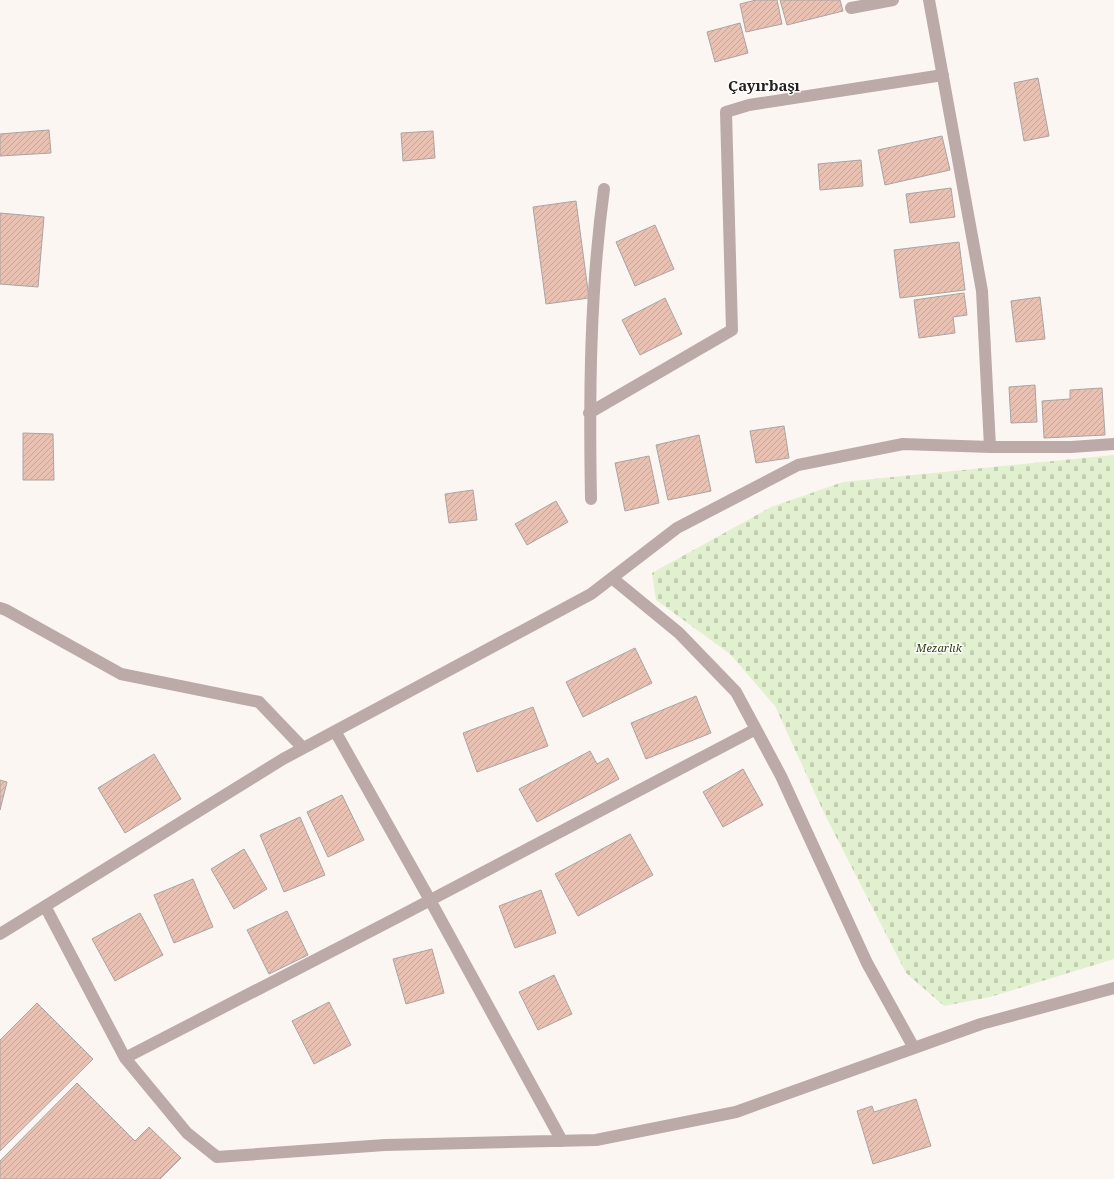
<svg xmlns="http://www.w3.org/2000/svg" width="1114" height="1179" viewBox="0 0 1114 1179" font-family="'Noto Serif',serif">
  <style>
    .cemetery { fill: url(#cemetery-stones) }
    .building { fill: url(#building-hatch); stroke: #aaa4a2 }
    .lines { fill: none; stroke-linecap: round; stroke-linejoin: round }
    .minor { stroke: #bcaaa8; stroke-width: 12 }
    .labels { text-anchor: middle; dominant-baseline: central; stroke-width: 3; stroke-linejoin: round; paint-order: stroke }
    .park-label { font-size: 11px; font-style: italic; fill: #2e400c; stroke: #fff }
    .district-label { font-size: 15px; font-weight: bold; fill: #23201f; stroke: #fff }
  </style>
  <defs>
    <pattern id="cemetery-stones" width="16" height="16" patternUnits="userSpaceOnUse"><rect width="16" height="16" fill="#e1f0ce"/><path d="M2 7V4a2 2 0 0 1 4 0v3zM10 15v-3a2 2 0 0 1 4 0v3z" fill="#c1ceb0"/></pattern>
    <pattern id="building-hatch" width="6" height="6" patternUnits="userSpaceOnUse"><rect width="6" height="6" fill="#e8c1b3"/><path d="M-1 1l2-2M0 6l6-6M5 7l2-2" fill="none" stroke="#c7a69a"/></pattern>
  </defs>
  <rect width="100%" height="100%" fill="#fcf6f3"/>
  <!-- cemetery -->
  <path class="cemetery" d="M1114 455V959L990 997 944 1006 906 973 825 815 775 706 730 654 656 600 652 573 771 507 843 482Z"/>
  <!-- building -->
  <path class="building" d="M756 0H777L782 24 746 32 740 4Z
    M780 0H840L843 11 787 25Z
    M740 23 748 53 715 62 707 32Z
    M1038 78 1049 136 1024 141 1014 83Z
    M49 130 51 153 0 156V134Z
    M433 131 435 158 403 161 401 133Z
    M942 136 950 170 885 185 878 150Z
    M861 160 863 186 820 190 818 164Z
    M951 188 955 217 910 223 906 194Z
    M576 201 589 298 546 304 533 207Z
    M0 213 44 217 38 287 0 284Z
    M655 225 674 269 635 286 616 242Z
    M959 242 965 290 900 298 894 250Z
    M964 293 967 315 953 317 955 333 919 338 914 300Z
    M1040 297 1045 339 1016 342 1011 301Z
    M665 298 682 334 640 355 622 320Z
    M1035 385 1037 422 1011 423 1009 387Z
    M1102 388 1105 435 1044 438 1042 401 1070 399V390Z
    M784 426 789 458 756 463 750 431Z
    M23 433 53 434 54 480H23Z
    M699 435 711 491 668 500 656 445Z
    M649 456 659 503 625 511 615 463Z
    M473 490 477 520 449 523 445 494Z
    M556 501 568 522 527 545 515 524Z
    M635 648 652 683 583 717 566 682Z
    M696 696 711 733 646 759 631 723Z
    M533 707 548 746 477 772 463 733Z
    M590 751 597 764 608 758 619 779 537 822 519 789Z
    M154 754 181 799 125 833 98 788Z
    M743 769 763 805 723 827 703 792Z
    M0 780 7 782 0 810Z
    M342 795 364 840 328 857 307 812Z
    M300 817 325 875 284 892 260 835Z
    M630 834 653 875 578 916 555 874Z
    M244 849 267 889 234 909 211 869Z
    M193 879 213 927 174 943 154 895Z
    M541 890 556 933 515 948 499 906Z
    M287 911 308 955 269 974 247 930Z
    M140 913 163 955 115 981 92 939Z
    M432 949 444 993 406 1004 393 959Z
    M554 975 572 1014 538 1030 519 992Z
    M329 1002 351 1045 314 1064 292 1021Z
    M37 1003 93 1059 0 1151V1040Z
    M77 1083 135 1141 149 1127 181 1158 160 1179H0V1161Z
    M916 1099 931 1146 873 1164 857 1111 872 1106 874 1112Z"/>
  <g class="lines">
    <!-- minor -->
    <path class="minor" d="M929 0 982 291 990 447
      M851 8 893 0
      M589 413 732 330 726 112 749 105 943 75
      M591 499C589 395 590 291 604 189
      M612 578 679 633 736 692 781 776 867 963 914 1048
      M0 608 6 610 121 674 259 702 303 748
      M335 731 430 900 562 1141
      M45 906 125 1058 187 1133 217 1157 385 1145 596 1140 736 1112 981 1024 1114 988
      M0 934 283 759 591 594 677 528 798 465 903 444 990 447H1071L1114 444
      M125 1058 400 916 756 729"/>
  </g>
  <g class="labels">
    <!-- park labels -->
    <g class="park-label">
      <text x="939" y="647">Mezarlık</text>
    </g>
    <!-- district labels -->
    <g class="district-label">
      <text x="764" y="85">Çayırbaşı</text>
    </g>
  </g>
</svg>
